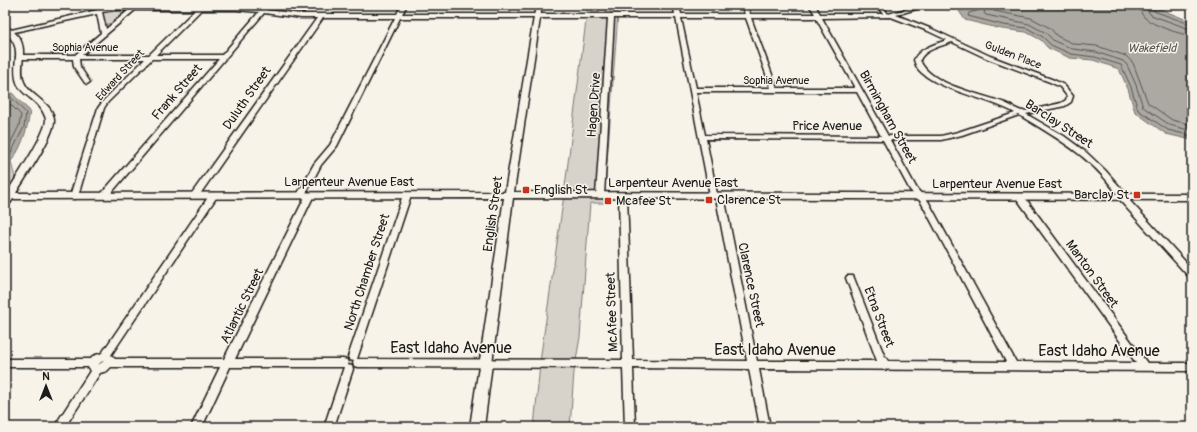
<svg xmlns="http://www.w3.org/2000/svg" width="1197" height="432" viewBox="0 0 1197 432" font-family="Pangolin,sans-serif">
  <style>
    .green { fill: #d7d3cb; stroke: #7a7874 }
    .water { fill: #aca9a2; stroke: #72716c }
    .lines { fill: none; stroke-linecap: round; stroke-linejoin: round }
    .shore { stroke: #565452; stroke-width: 1 }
    .minor-casing { stroke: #1c1c1c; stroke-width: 3 }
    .tertiary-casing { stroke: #1c1c1c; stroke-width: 3 }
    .minor { fill: #f7f3e8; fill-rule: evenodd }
    .tertiary { fill: #f7f3e8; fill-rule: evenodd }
    .poi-dot { fill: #c8321e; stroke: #f7f3e8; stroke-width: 1.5 }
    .labels { text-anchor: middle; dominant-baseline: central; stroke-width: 3; stroke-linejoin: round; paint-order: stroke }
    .far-street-label { font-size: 11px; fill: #1c1c1c; stroke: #f7f3e8 }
    .far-water-label { font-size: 12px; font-style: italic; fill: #565452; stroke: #f7f3e8 }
    .street-label { font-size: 13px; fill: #1c1c1c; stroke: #f7f3e8 }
    .poi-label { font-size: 13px; fill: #1c1c1c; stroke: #f7f3e8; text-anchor: start }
    .near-street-label { font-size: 16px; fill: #1c1c1c; stroke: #f7f3e8 }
  </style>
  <rect width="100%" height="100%" fill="#f7f3e8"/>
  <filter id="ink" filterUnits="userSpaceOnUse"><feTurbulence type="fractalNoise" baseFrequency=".025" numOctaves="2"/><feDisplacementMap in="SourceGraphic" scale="8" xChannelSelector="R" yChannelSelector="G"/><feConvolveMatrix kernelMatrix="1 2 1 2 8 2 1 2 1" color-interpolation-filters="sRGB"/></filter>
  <g filter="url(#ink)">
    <!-- green -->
    <path class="green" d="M588 5H611L610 12 618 13 604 203H590L580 337 574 372 570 427H534L541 354 563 202Z
      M113 10H126L111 24H105L101 12Z
      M11 162 19 194 5 211V167Z"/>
    <!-- water -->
    <path class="water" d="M982 5H1150L1192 22V140L1166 134 1135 112 1128 89 1119 69 1093 60 1070 58 1048 48 1041 40 1026 32 1002 29 965 20 959 11Z
      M5 79C9 93 20 101 30 111 28 128 20 156 5 167Z"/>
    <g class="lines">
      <!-- shore -->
      <path class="shore" d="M982 5 980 10 969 13 968 16 1003 25 1027 28 1043 37 1051 45 1071 54 1095 57 1121 65 1131 87 1138 110 1168 130 1192 136
        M987 5 984 13 986 15 1029 24 1046 33 1054 41 1073 49 1096 52 1123 61 1127 65 1136 85 1143 107 1170 125 1192 131
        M993 5 994 11 1031 18 1050 28 1057 36 1074 44 1097 46 1126 56 1133 63 1148 103 1172 120 1192 125
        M1140 5C1140 9 1141 14 1144 17 1153 26 1180 34 1192 36
        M1146 5 1147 10 1151 15 1192 30
        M1151 5 1154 11 1192 25
        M5 91 26 113 24 127 8 159 5 162
        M5 99 21 115 19 126 5 154"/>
      <defs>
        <path id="minor" d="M101 5 104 7 103 9C123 5 143 6 163 6 196 6 229 6 261 10L265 5H271L266 10 301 14H397L401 5H407L402 14H675L673 5H679L681 14H745L741 5H747L750 14H815L809 5H815L820 14H883L876 5H882L888 14 921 5H930L896 15 932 29 990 56 1054 80 1064 85 1073 96 1071 102 1065 106 1026 114 1064 136 1087 153 1105 170 1127 195 1130 201 1192 269V278L1189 277 1123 204C1100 162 1059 139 1019 115L962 135 941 140H890L917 189 928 201 1016 362 1136 363 1017 199 1016 197 1017 195H1023L1147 363H1192V371L759 369 770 427H760L749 369 633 368 635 427H625L623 368 358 367 354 366 353 363 354 361 350 360 348 357 403 195 407 193 411 195 357 359 623 360 619 196 623 193 627 196 633 360 747 361 716 198H711L710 196 676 18H614L604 195 603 197H600L596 195 608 18H400L337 146 321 165 305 195 301 197 297 195 314 164 330 145 395 18H323L198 197H192L191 195 192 193 317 18H301L264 13 107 198H101L100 196 101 194 219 59H152L108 102 104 108 78 196 74 199 70 196 98 108 104 100 145 59H79L80 67 90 82 87 84 85 83 74 67 73 59H19L16 57 19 55H75L101 33 97 14 10 33 7 31 97 10 99 6ZM115 10H129L106 29 102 12ZM135 10H195L149 55H82ZM201 10H235L259 12 222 55H156ZM891 17 928 31 947 40C936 44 919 48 914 60 915 63 916 66 918 69 935 90 990 98 1015 113L958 132 941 136H888L822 18ZM681 18H746L771 88H696ZM751 18H816L855 88H777ZM952 42 986 58 1050 82 1060 87 1067 96 1066 100 1061 103C1053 105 1029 111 1022 111 1017 110 1010 105 1005 103 982 94 929 85 920 60 925 49 942 46 952 42ZM696 92H857L881 136 705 135ZM706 139 883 140 910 190 921 202 1006 362 888 361 884 355 854 278 853 276H847L846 278 877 361H757L724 196 723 194H717Z
          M211 193H214L218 195 111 355 115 359H224L306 195 310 193H313L314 195 235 359H343L347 360 348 363 347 365 352 366 353 369 334 427H324L344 367H230L202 427H191L220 367H111L107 371 100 373 65 427H54L90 371 88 367H5V359H91L93 356 102 353ZM104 361 98 365 101 362Z"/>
        <path id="tertiary" d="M536 5H542L514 192 1192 194V200L513 198 484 427H470L504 198 13 199 8 206 5 207V196C14 180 45 136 46 120 46 118 44 114 43 112 37 99 19 95 16 79 12 58 24 50 5 32V26C9 27 12 30 15 33 31 48 17 65 24 82 30 97 53 102 54 120 55 135 25 178 16 193L505 192Z"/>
      </defs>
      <!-- minor casing -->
      <use href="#minor" class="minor-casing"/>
      <!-- tertiary casing -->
      <use href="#tertiary" class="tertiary-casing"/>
      <!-- minor -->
      <use href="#minor" class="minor"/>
      <!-- tertiary -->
      <use href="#tertiary" class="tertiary"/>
    </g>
  </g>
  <!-- markers -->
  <g class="poi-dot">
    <rect x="522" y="186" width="8" height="8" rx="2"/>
    <rect x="1133" y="191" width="8" height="8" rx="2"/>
    <rect x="705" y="196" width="8" height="8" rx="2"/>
    <rect x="604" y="197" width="8" height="8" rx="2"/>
  </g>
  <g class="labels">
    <!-- far-street labels -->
    <g class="far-street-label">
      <text x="85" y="47">Sophia Avenue</text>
      <text transform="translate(1013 55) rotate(21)">Gulden Place</text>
      <text transform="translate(120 75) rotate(-47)">Edward Street</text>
      <text x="776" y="80">Sophia Avenue</text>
    </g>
    <!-- far-water labels -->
    <g class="far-water-label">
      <text x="1152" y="48">Wakefield</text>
    </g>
    <!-- street labels -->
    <g class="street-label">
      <text transform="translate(177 92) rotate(-49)">Frank Street</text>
      <text transform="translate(247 98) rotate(-55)">Duluth Street</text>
      <text transform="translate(594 105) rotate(-86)">Hagen Drive</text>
      <text transform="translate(888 117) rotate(61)">Birmingham Street</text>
      <text transform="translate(1059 124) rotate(33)">Barclay Street</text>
      <text x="827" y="126">Price Avenue</text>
      <text x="349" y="182">Larpenteur Avenue East</text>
      <text x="673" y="183">Larpenteur Avenue East</text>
      <text x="997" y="184">Larpenteur Avenue East</text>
      <text transform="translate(493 214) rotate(-82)">English Street</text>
      <text transform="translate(367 272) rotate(-72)">North Chamber Street</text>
      <text transform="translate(1092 274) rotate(54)">Manton Street</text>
      <text transform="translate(751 285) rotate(78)">Clarence Street</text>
      <text transform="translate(242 306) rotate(-64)">Atlantic Street</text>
      <text transform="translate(612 312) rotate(-92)">McAfee Street</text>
      <text transform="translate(879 317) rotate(69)">Etna Street</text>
    </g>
    <!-- poi labels -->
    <g class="poi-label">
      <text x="534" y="190">English St</text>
      <text x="1129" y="195" text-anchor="end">Barclay St</text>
      <text x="717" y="200">Clarence St</text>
      <text x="616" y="201">Mcafee St</text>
    </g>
    <!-- near-street labels -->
    <g class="near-street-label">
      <text x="451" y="348">East Idaho Avenue</text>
      <text x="775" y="350">East Idaho Avenue</text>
      <text x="1099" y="351">East Idaho Avenue</text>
    </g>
  </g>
  <!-- margin -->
  <rect width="1197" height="432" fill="none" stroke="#f7f3e8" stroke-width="20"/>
  <rect x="10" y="10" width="1177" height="412" fill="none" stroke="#1c1c1c" stroke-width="1.5" filter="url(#ink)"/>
  <!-- north arrow -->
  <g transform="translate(46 386)" stroke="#f7f3e8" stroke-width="3" paint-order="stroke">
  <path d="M0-3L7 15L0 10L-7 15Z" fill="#1c1c1c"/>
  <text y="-6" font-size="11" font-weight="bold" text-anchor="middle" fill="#1c1c1c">N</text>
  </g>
</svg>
